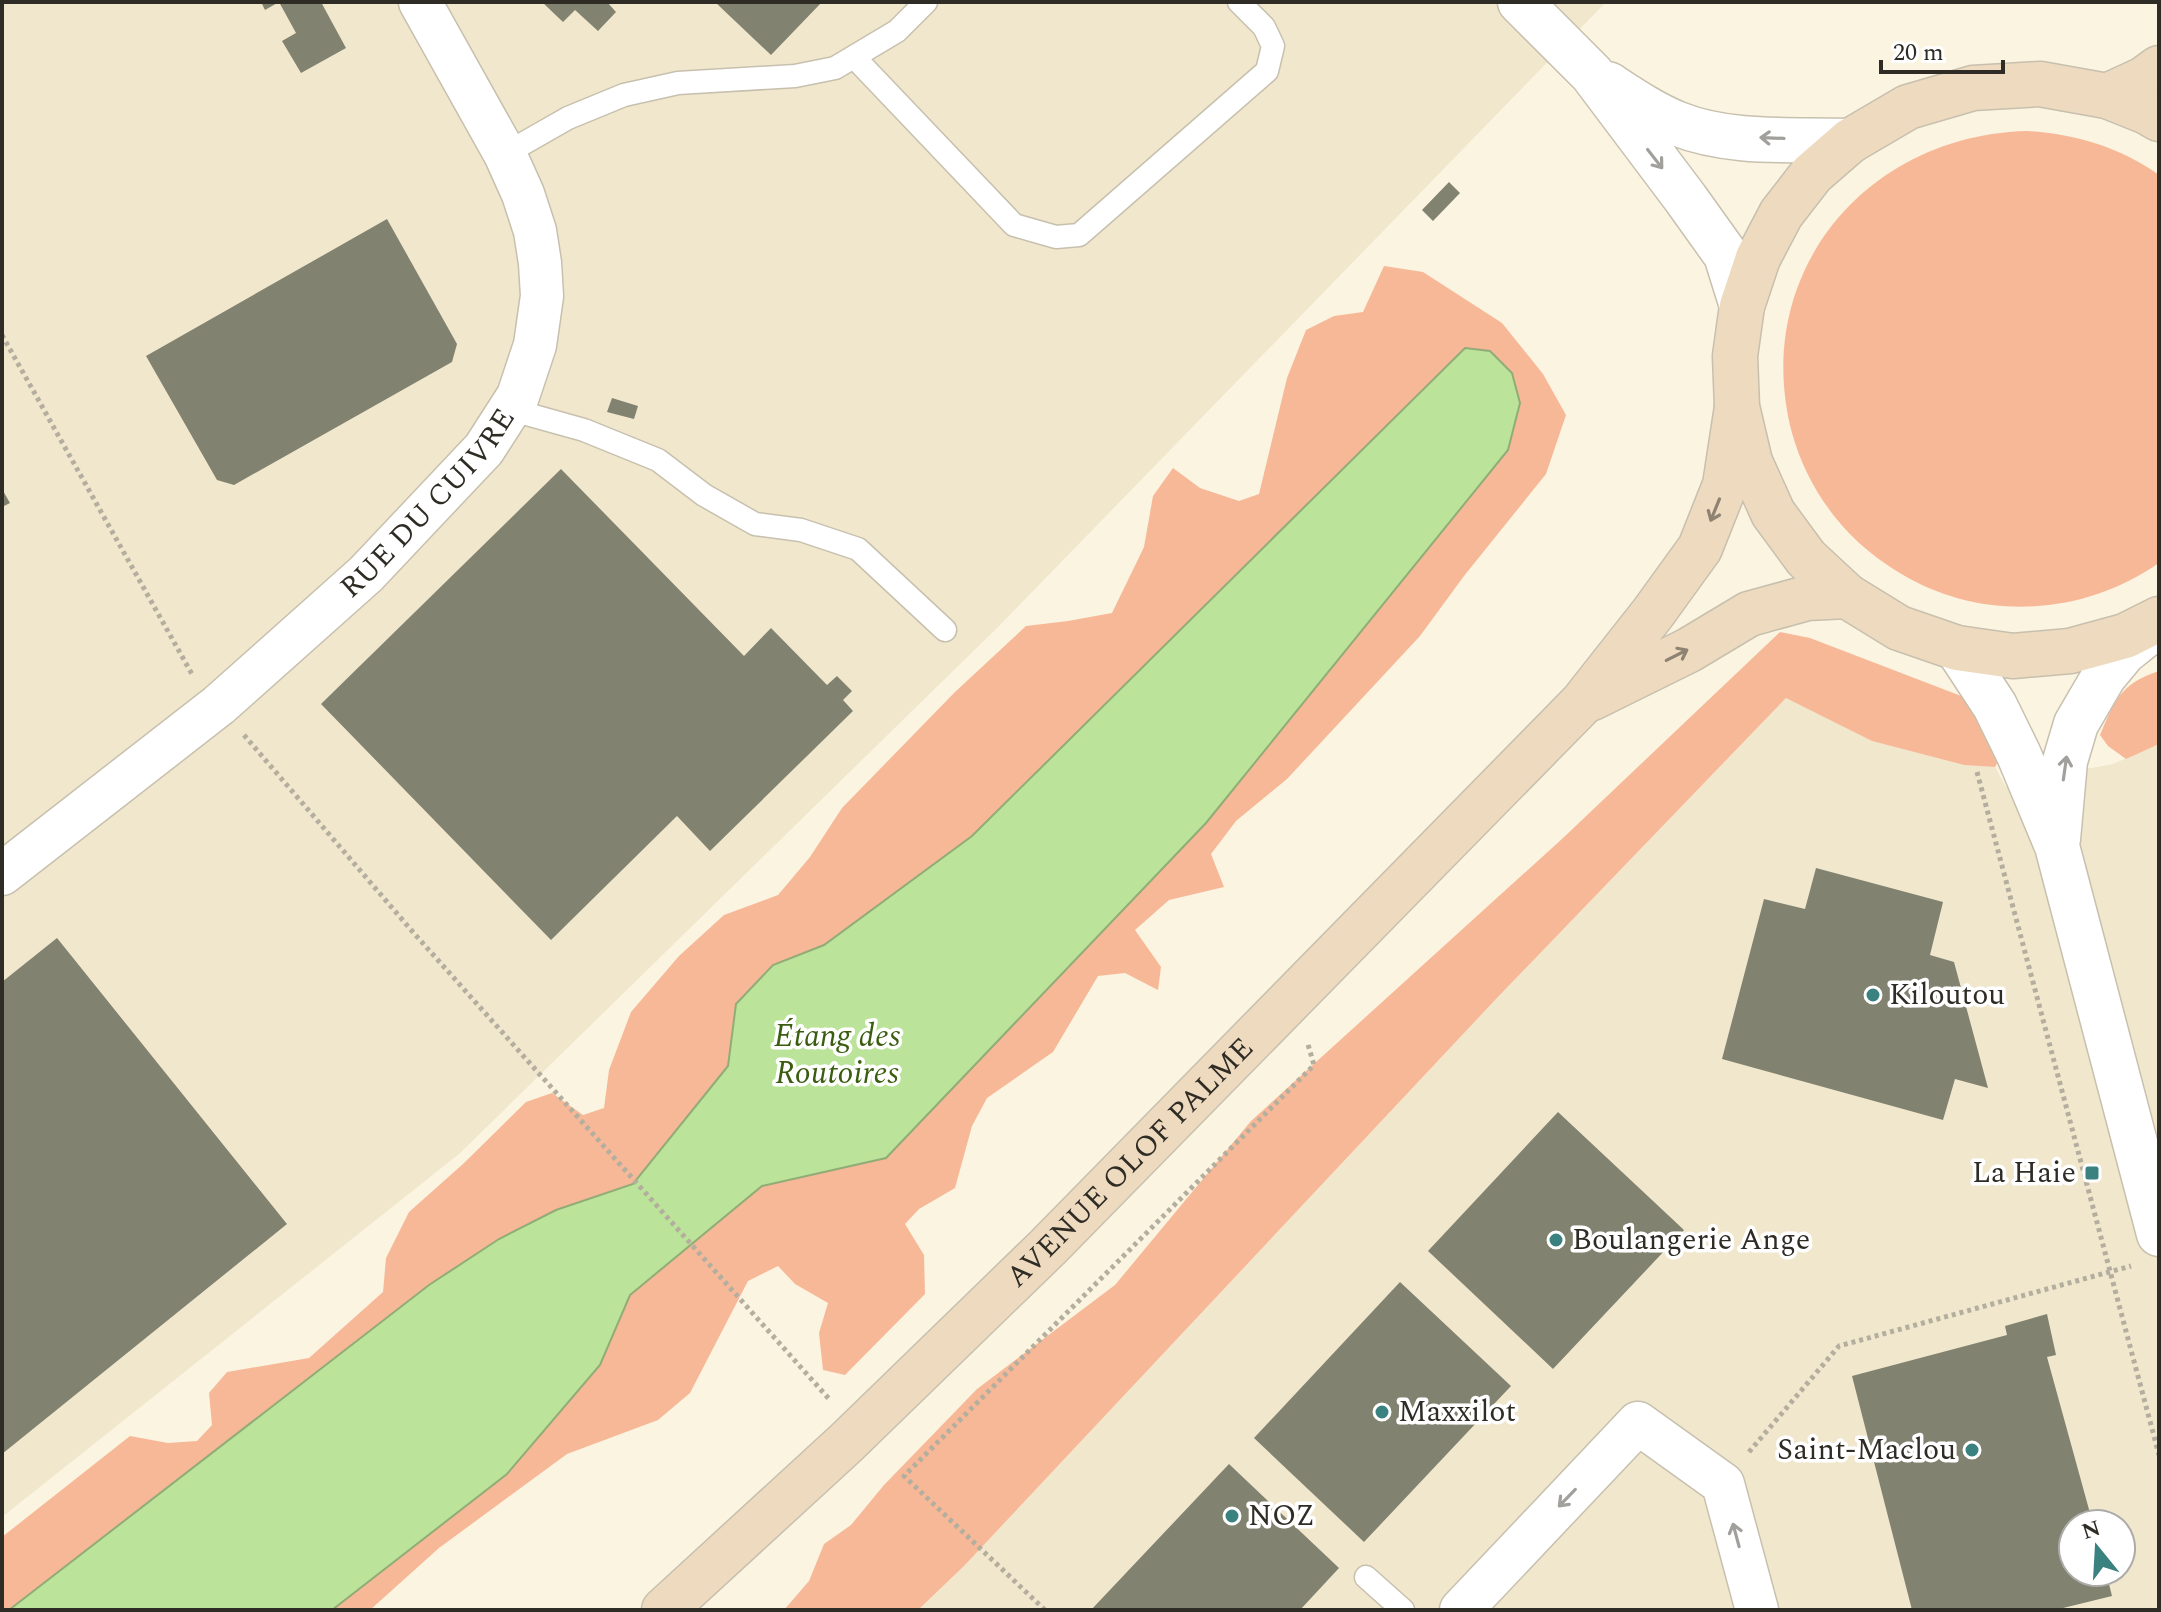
<svg xmlns="http://www.w3.org/2000/svg" width="2161" height="1612" viewBox="0 0 2161 1612" font-family="Spectral,serif">
  <style>
    .built { fill: #f1e7cd; fill-rule: evenodd }
    .green { fill: #f7b898 }
    .water { fill: #bbe399; stroke: #91ac76; stroke-width: 2 }
    .building { fill: #818270 }
    .lines { fill: none; stroke-linecap: round; stroke-linejoin: round }
    .service-casing { stroke: #c7c0ae; stroke-width: 25 }
    .minor-casing { stroke: #c7c0ae; stroke-width: 45 }
    .tertiary-casing { stroke: #c7c0ae; stroke-width: 47 }
    .secondary-casing { stroke: #c7c0ae; stroke-width: 47 }
    .path { stroke: #b4ae9f; stroke-width: 5; stroke-dasharray: 4 4; stroke-linecap: butt }
    .service { stroke: #fff; stroke-width: 22 }
    .minor { stroke: #fff; stroke-width: 42 }
    .tertiary { stroke: #fff; stroke-width: 44 }
    .secondary { stroke: #eedabf; stroke-width: 44 }
    .oneway { stroke: #a1a09d }
    .oneway2 { stroke: #8e8372 }
    .poi-dot { fill: #398280; stroke: #fff; stroke-width: 3 }
    .labels { text-anchor: middle; dominant-baseline: central; stroke-width: 7; stroke-linejoin: round; paint-order: stroke }
    .street-label { font-size: 30px; fill: #2f2c25; stroke: #fff }
    .poi-label { font-size: 30px; fill: #2f2c25; stroke: #fff; text-anchor: start }
    .water-label { font-size: 32px; font-style: italic; fill: #3b5d10; stroke: #fff }
  </style>
  <rect width="100%" height="100%" fill="#fbf4e1"/>
  <!-- built -->
  <path class="built" d="M2 2H1606L998 627 459 1154 2 1517Z
    M1787 697 1872 741 1964 765 1995 767 2006 787 2058 769 2092 768 2113 764 2159 744V1610H918L964 1566 1496 999ZM2073 1524H2121V1572H2073Z"/>
  <!-- green -->
  <path class="green" d="M2027 131C2074 134 2120 147 2159 175V563C2110 597 2051 612 1992 605 1948 600 1906 581 1871 553 1833 523 1805 480 1792 433 1750 274 1866 135 2027 131Z
    M1384 266 1423 272 1502 323 1543 374 1566 415 1546 474 1464 576 1420 636 1287 779 1236 821 1211 854 1224 887 1169 900 1135 930 1161 967 1158 990 1125 973 1098 976 1053 1052 987 1098 972 1126 955 1188 919 1209 905 1224 924 1255 925 1294 845 1375 823 1370 819 1333 828 1303 795 1284 778 1266 748 1281 690 1393 658 1420 567 1454 439 1548 370 1610H332L507 1474 600 1365 630 1295 762 1186 886 1158 1206 823 1508 451 1490 351 1465 348 972 836 824 945 773 965 736 1004 728 1066 633 1184 556 1210 499 1239 429 1285 9 1610H2V1537L130 1436 168 1443 197 1441 212 1425 209 1393 227 1372 309 1358 383 1292 386 1258 409 1212 463 1164 526 1102 552 1093 583 1115 604 1108 609 1070 631 1012 679 956 724 915 778 895 810 857 842 808 955 692 1026 626 1068 621 1112 613 1144 547 1153 496 1173 468 1200 488 1239 501 1259 494 1287 378 1306 330 1334 316 1363 312Z
    M1780 632 1810 638 1982 704 2004 750 1995 767 1964 765 1872 741 1786 698 1496 999 964 1566 918 1610H784L809 1581 824 1544 851 1525 884 1485 977 1389 1115 1285 1251 1121 1563 838Z
    M2159 671V744L2126 759 2108 746 2100 735C2115 700 2120 684 2159 671Z"/>
  <!-- water -->
  <path class="water" d="M1465 348 1490 351 1512 373 1520 403 1508 450 1206 823 886 1158 762 1186 630 1295 600 1365 507 1474 332 1610H9L429 1285 499 1239 556 1210 633 1184 728 1066 736 1004 773 965 824 945 972 836Z"/>
  <!-- building -->
  <path class="building" d="M261 2H321L346 48 301 73 282 41 296 33 279 2 265 10Z
    M542 2H607L616 12 598 31 575 10 563 22Z
    M715 2H822L771 55Z
    M1449 182 1460 193 1433 221 1422 210Z
    M387 219 457 344 452 362 234 485 217 480 146 356Z
    M612 398 638 406 634 419 607 412Z
    M561 469 744 656 771 628 827 685 837 676 852 691 843 700 853 711 710 851 677 816 551 940 321 704Z
    M2 489 10 503 2 507Z
    M1816 868 1943 902 1930 955 1954 962 1988 1088 1955 1079 1943 1120 1722 1059 1764 899 1805 909Z
    M57 938 287 1224 2 1454V982Z
    M1558 1112 1684 1230 1553 1369 1428 1251Z
    M1400 1282 1511 1386 1364 1542 1254 1438Z
    M2047 1314 2056 1355 2047 1357 2093 1524H2073V1572H2106L2112 1596 2055 1610H1912L1852 1376 2007 1335 2005 1326Z
    M1229 1464 1339 1568 1300 1610H1091Z"/>
  <g class="lines">
    <defs>
      <path id="service" d="M854 57 1014 225 1056 237 1079 235 1267 71 1273 46 1264 27 1239 2
        M505 154 568 118 624 95 678 83 795 76 835 68 897 31 926 2
        M509 409 584 430 658 460 704 495 755 524 801 530 858 549 945 630
        M1366 1577 1403 1610"/>
      <g id="minor">
        <path id="s1" d="M2 874 219 705 366 574 484 449 518 396 535 345 542 296 540 263 535 231 523 194 505 154 420 2"/>
        <path d="M1461 1610 1638 1423 1723 1484 1757 1610"/>
      </g>
      <path id="tertiary" d="M1520 2 1592 74 1686 199 1726 255 1742 306
        M1608 84C1631 99 1653 114 1678 124 1731 145 1794 139 1850 141
        M1957 648 1995 706 2019 755 2057 846 2159 1234
        M2058 839 2065 761 2076 724 2104 676 2124 652 2159 624"/>
      <g id="secondary">
        <path d="M2107 96 2144 79 2159 68"/>
        <path d="M2159 119 2147 112 2107 96 2040 84 1973 88 1908 107 1850 141 1812 174 1781 214 1758 258 1742 306 1735 356 1737 407 1750 462 1773 513 1806 558 1847 596 1899 628 1957 648 2013 656 2070 651 2125 636 2159 619"/>
        <path d="M1592 698 1689 650 1749 614 1807 598 1847 596"/>
        <path id="s2" d="M664 1610 846 1443 1048 1247 1582 703 1653 613 1700 548 1725 485 1737 407"/>
      </g>
    </defs>
    <!-- service casing -->
    <use href="#service" class="service-casing"/>
    <!-- minor casing -->
    <use href="#minor" class="minor-casing"/>
    <!-- tertiary casing -->
    <use href="#tertiary" class="tertiary-casing"/>
    <!-- secondary casing -->
    <use href="#secondary" class="secondary-casing"/>
    <!-- path -->
    <path class="path" d="M2 335 193 676
      M244 735 412 931 830 1400
      M1977 772 2159 1455
      M1749 1452 1839 1346 2131 1266
      M1045 1610 904 1476 1314 1065 1307 1041"/>
    <!-- service -->
    <use href="#service" class="service"/>
    <!-- minor -->
    <use href="#minor" class="minor"/>
    <!-- tertiary -->
    <use href="#tertiary" class="tertiary"/>
    <!-- secondary -->
    <use href="#secondary" class="secondary"/>
  </g>
  <!-- one-way arrows -->
  <defs><path id="oneway-shaft" d="M-6 0H5M1.5-3L5.5 0L1.5 3" fill="none" stroke-width="1.6" stroke-linecap="round" stroke-linejoin="round" transform="scale(2)"/></defs>
  <g class="oneway">
    <use href="#oneway-shaft" transform="translate(1772 138) rotate(-178)"/>
    <use href="#oneway-shaft" transform="translate(1655 159) rotate(52)"/>
    <use href="#oneway-shaft" transform="translate(2065 768) rotate(-82)"/>
    <use href="#oneway-shaft" transform="translate(1567 1498) rotate(134)"/>
    <use href="#oneway-shaft" transform="translate(1736 1535) rotate(-105)"/>
  </g>
  <g class="oneway2">
    <use href="#oneway-shaft" transform="translate(1715 510) rotate(112)"/>
    <use href="#oneway-shaft" transform="translate(1677 655) rotate(-27)"/>
  </g>
  <!-- markers -->
  <g class="poi-dot">
    <circle cx="1873" cy="995" r="8"/>
    <rect x="2084" y="1165" width="16" height="16" rx="4"/>
    <circle cx="1556" cy="1240" r="8"/>
    <circle cx="1382" cy="1412" r="8"/>
    <circle cx="1972" cy="1450" r="8"/>
    <circle cx="1232" cy="1516" r="8"/>
  </g>
  <g class="labels">
    <!-- street labels -->
    <g class="street-label">
      <text stroke="none"><textPath href="#s1" startOffset="566">RUE DU CUIVRE</textPath></text>
      <text stroke="none"><textPath href="#s2" startOffset="646">AVENUE OLOF PALME</textPath></text>
    </g>
    <!-- poi labels -->
    <g class="poi-label">
      <text x="1889" y="995">Kiloutou</text>
      <text x="2076" y="1173" text-anchor="end">La Haie</text>
      <text x="1572" y="1240">Boulangerie Ange</text>
      <text x="1398" y="1412">Maxxilot</text>
      <text x="1956" y="1450" text-anchor="end">Saint-Maclou</text>
      <text x="1248" y="1516">NOZ</text>
    </g>
    <!-- water labels -->
    <g class="water-label">
      <text x="837" y="1036">Étang des<tspan x="837" dy="37">Routoires</tspan></text>
    </g>
  </g>
  <!-- border -->
  <rect width="2161" height="1612" fill="none" stroke="#2f2c25" stroke-width="8"/>
  <!-- north arrow -->
  <g transform="translate(2097 1548) rotate(342)"><circle r="38" fill="#ffffff" stroke="#acaba8" stroke-width="2"/>
  <path d="M0-6L14 30L0 20L-14 30Z" fill="#398280"/>
  <text y="-12" font-size="22" font-weight="bold" text-anchor="middle" fill="#2f2c25">N</text>
  </g>
  <!-- scale -->
  <path d="M1881 60v12h122v-12" fill="none" stroke="#2f2c25" stroke-width="4"/>
  <text x="1893" y="60" font-size="24" fill="#2f2c25" stroke="#ffffff" stroke-width="6" paint-order="stroke">20 m</text>
</svg>
